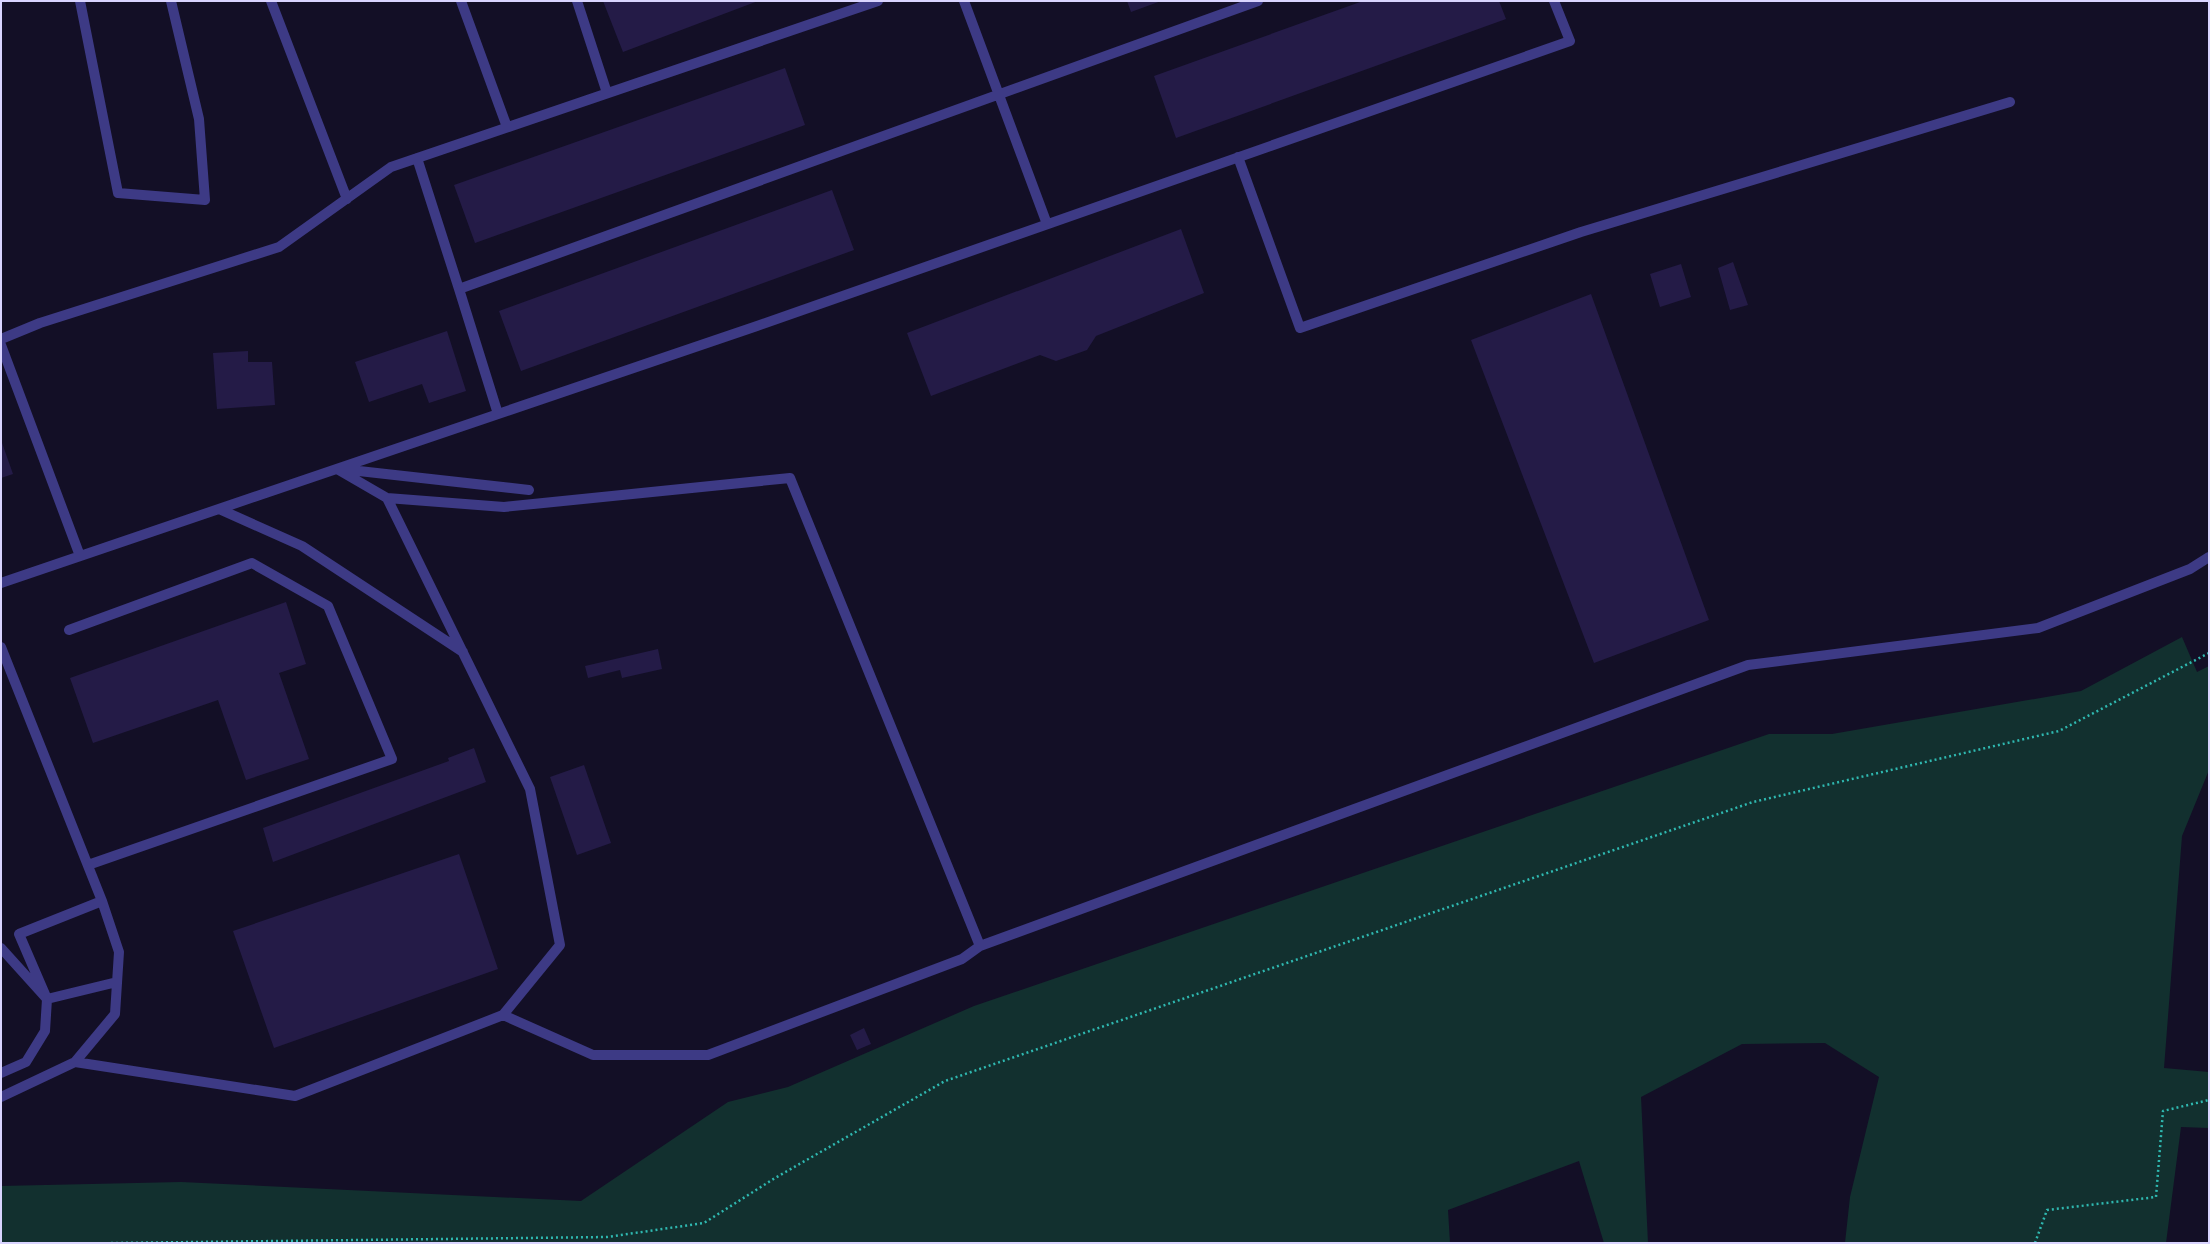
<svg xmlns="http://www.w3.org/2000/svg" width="2210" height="1244" viewBox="0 0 2210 1244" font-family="Karla,sans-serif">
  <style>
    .green { fill: #12302f }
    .building { fill: #241b47 }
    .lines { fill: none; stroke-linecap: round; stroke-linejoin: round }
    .path { stroke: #2fb8b0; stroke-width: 2.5; stroke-dasharray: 2 3; stroke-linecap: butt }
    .service { stroke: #3d3a85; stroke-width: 10 }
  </style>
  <rect width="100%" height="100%" fill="#130f26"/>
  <!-- green -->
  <path class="green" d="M2182 637 2197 672 2209 666V770L2182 836 2164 1068 2209 1072V1128L2181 1127 2166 1243H1845L1850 1197 1879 1077 1825 1043 1742 1044 1641 1097 1648 1243H1604L1579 1161 1448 1210 1450 1243H1V1186L181 1182 581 1201 728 1102 788 1087 974 1006 1769 734H1832L2081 691Z"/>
  <!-- building -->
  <path class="building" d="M603 1H758L623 52Z
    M1127 1H1161L1131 12Z
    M1363 1H1499L1506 19 1176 138 1154 76Z
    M785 68 805 125 475 243 454 185Z
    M832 190 854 250 521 371 499 311Z
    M1181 229 1204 293 1096 336 1087 350 1056 361 1040 355 931 396 907 333Z
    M1733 262 1748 305 1730 310 1718 268Z
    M1681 264 1691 297 1660 307 1650 274Z
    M1591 294 1709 620 1594 663 1471 340Z
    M447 331 466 391 429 403 422 384 369 402 355 362Z
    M248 351V362H272L275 405 217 409 213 353Z
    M1 440 13 474 1 478Z
    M286 602 306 664 279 673 309 759 246 780 218 700 93 743 70 678Z
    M658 649 662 669 622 678 620 670 588 678 585 666Z
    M474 748 486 782 273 862 263 828 449 761 448 758Z
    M584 765 611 843 577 855 550 777Z
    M459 854 498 969 274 1048 233 931Z
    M864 1028 871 1044 857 1050 850 1035Z"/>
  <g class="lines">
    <!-- path -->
    <path class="path" d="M111 1243 607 1237 704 1223 775 1178 945 1081 1753 802 2059 731 2209 653
      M2035 1243 2047 1210 2156 1197 2163 1111 2209 1100"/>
    <!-- service -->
    <path class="service" d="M80 1 118 193 205 200 199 119 171 1
      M271 1 347 199
      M461 1 507 127
      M577 1 607 93
      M964 1 1047 224
      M1238 157 1300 328 1581 232 2010 102
      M417 158 459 289 1258 1
      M459 289 498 414
      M1 339 40 323 279 247 391 167 878 1
      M1 345 80 556
      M341 469 529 490
      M387 498 504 507 790 478 980 946 962 959 708 1055H593L503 1015
      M219 509 302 546 463 652
      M1 583 757 326 1570 41 1554 1
      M69 630 252 563 328 606 392 759 88 865
      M1 647 102 901
      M980 946 1748 665 2038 628 2190 569 2209 557
      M1 948 47 999 117 982
      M75 1062 295 1096 503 1015 560 945 530 789 387 498 337 469
      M1 1073 26 1062 45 1031 47 999 19 934 102 901 119 952 115 1014 75 1062 1 1097"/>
  </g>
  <!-- border -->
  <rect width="2210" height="1244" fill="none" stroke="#d9d4ff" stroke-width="4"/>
</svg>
